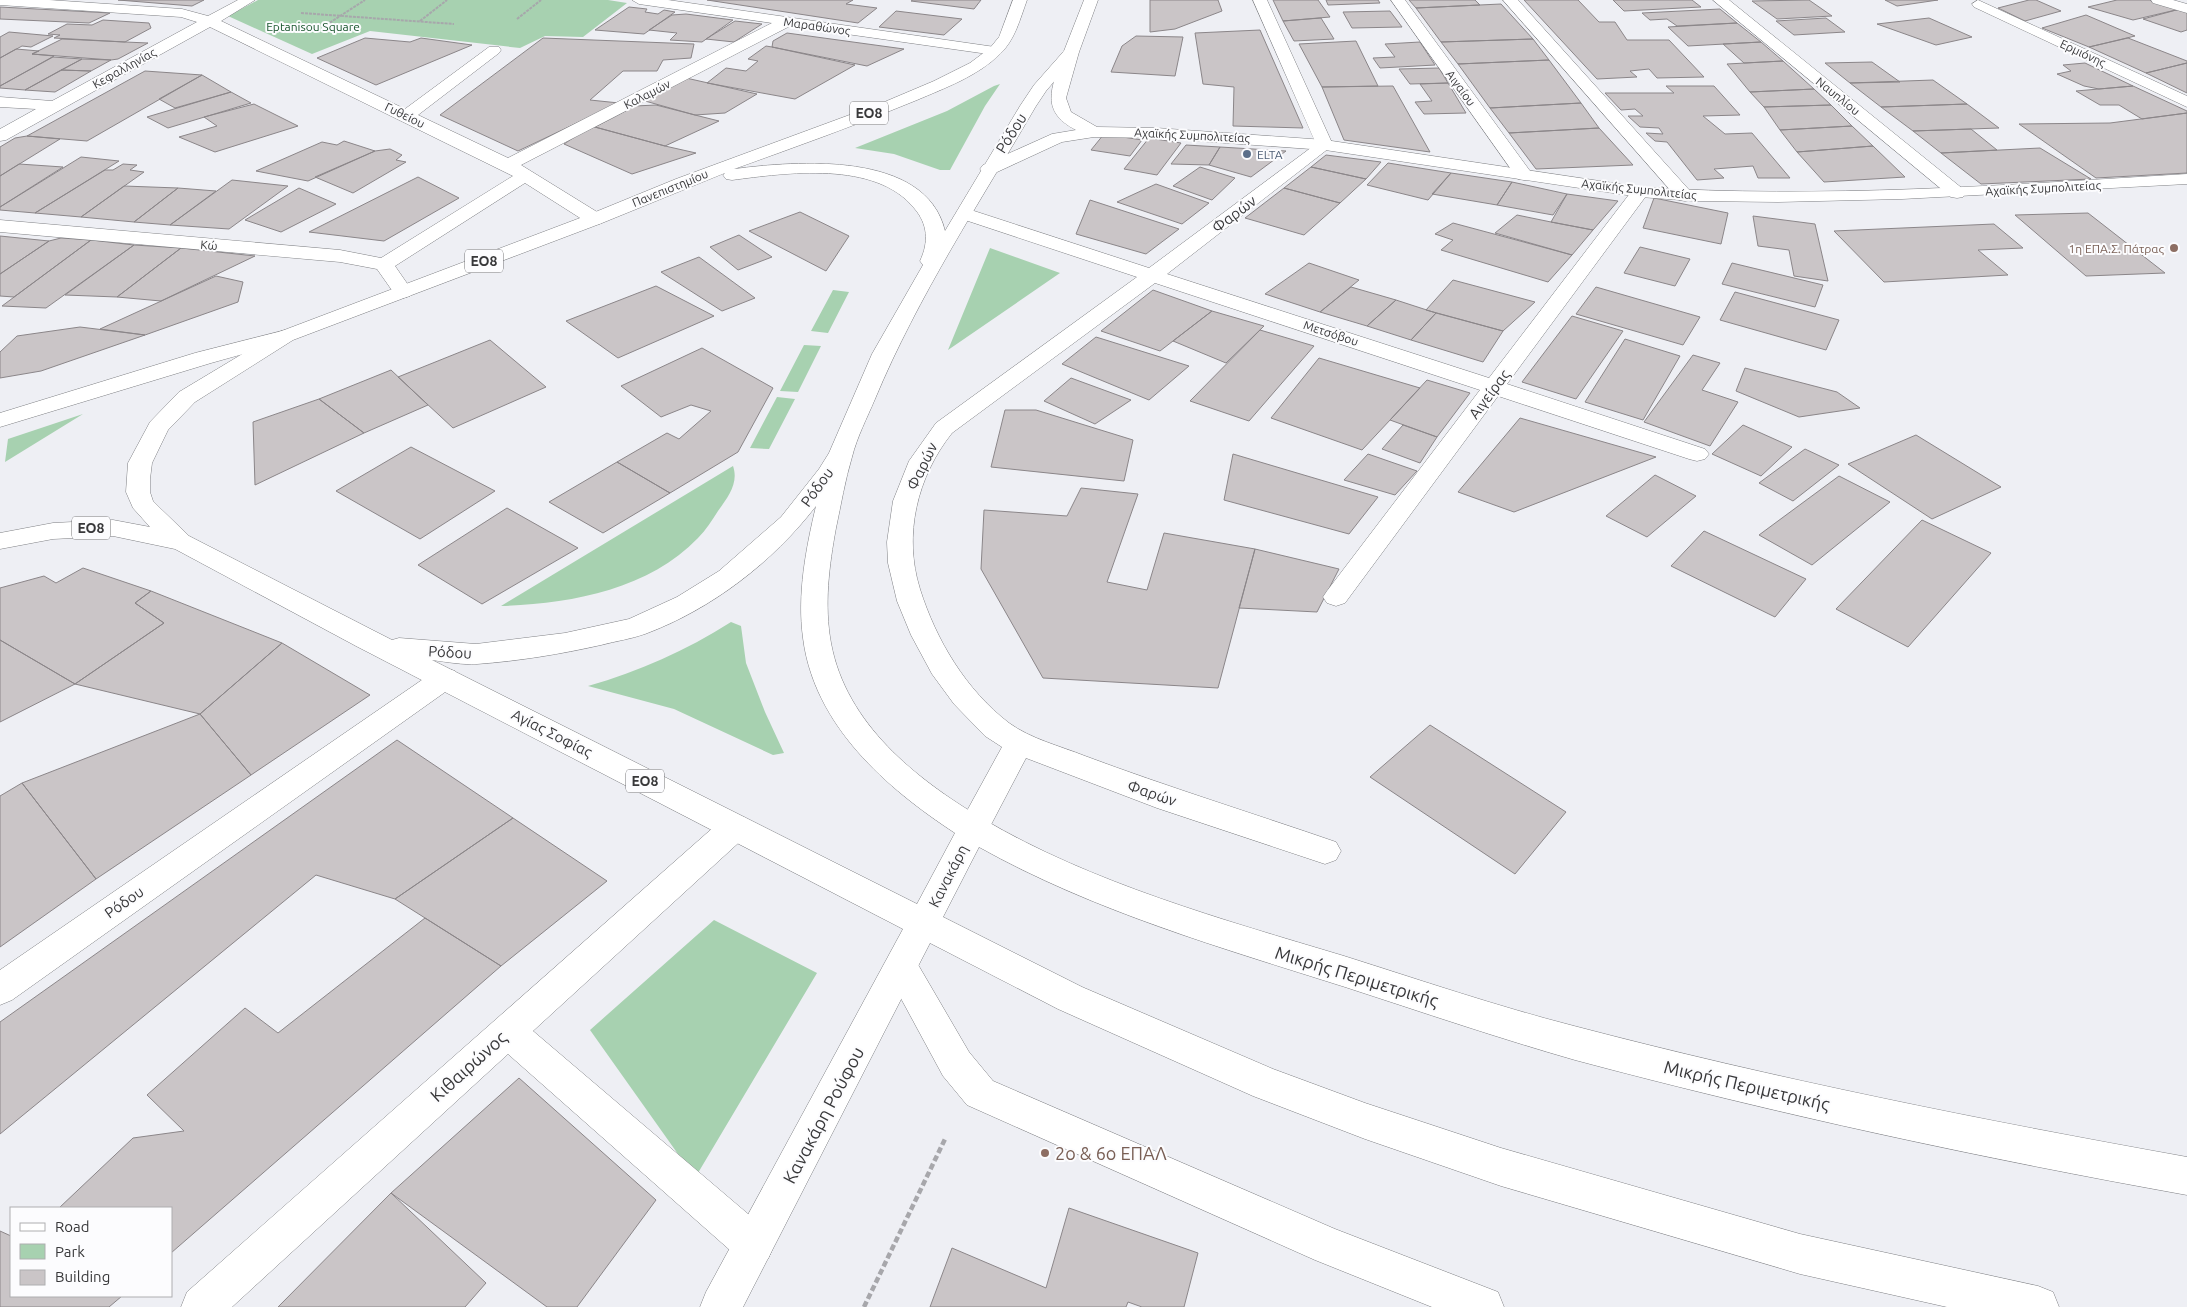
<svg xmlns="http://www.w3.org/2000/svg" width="2187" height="1307" viewBox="0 0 2187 1307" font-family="Ubuntu,sans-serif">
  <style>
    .green { fill: #a7d1b0 }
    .building { fill: #cac5c7; stroke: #8b8689 }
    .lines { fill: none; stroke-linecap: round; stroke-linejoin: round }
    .service-casing { stroke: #7f8084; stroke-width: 1 }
    .minor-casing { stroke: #7f8084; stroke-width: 1 }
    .tertiary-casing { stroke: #7f8084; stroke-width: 1 }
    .secondary-casing { stroke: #7f8084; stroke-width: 1 }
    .primary-casing { stroke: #7f8084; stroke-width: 1 }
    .path-far1 { stroke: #a7a7ab; stroke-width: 2; stroke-dasharray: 3 1; stroke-linecap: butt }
    .path { stroke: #a7a7ab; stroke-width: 4.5; stroke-dasharray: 6 3; stroke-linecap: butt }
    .service { fill: #fff; fill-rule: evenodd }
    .minor { fill: #fff; fill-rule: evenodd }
    .tertiary { fill: #fff; fill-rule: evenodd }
    .secondary { fill: #fff; fill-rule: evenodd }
    .primary { fill: #fff; fill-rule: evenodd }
    .service-dot { fill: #5c6f8a; stroke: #fcfcfe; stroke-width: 2 }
    .education-dot { fill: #8d6e63; stroke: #fcfcfe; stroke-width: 2 }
    .labels { text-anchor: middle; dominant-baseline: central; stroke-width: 4; stroke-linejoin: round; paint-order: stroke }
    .far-park-label { font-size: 12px; fill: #19552d; stroke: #fcfcfe }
    .far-street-label { font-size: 12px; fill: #38383a; stroke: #fcfcfe }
    .far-service-label { font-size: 12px; fill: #4e5e75; stroke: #fcfcfe; text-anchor: start }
    .far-education-label { font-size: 12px; fill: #785e54; stroke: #fcfcfe; text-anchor: end }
    .shield { fill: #fcfcfe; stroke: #737375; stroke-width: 1 }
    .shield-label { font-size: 14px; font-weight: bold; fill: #38383a }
    .street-label { font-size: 15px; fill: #38383a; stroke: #fcfcfe }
    .near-street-label { font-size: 18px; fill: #38383a; stroke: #fcfcfe }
    .near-education-label { font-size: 18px; fill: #785e54; stroke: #fcfcfe; text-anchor: start }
  </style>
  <rect width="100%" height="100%" fill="#eeeff4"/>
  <!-- green -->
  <path class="green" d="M258 0H608L627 3 583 37 545 36 520 48 370 31 312 54 228 16Z
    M1000 84 985 106 950 170H940L894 154 855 148 947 111 994 86Z
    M990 248 1060 273 948 350Z
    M833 290 849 292 828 333 811 331Z
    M804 345 821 346 798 392 780 391Z
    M777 397 795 399 769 449 750 448Z
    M83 414 5 462 8 439Z
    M733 466C739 483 728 497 718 511 712 520 706 530 698 538 648 590 569 604 501 606Z
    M731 622 741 626 746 663 765 712 784 753 773 755 674 709 588 686C640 671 685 651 731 622Z
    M714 920 817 973 695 1178 590 1030Z"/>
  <!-- building -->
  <path class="building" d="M118 0H204L192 6Z
    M707 0H853L846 4 877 8 858 23Z
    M913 0H981L974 9 911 1Z
    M1150 0H1218L1222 11 1175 29 1150 32Z
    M1273 0H1318L1330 17 1283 21Z
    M1326 0H1378L1380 3 1328 5Z
    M1409 0H1475L1480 5 1416 8Z
    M1524 0H1578L1599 22H1615L1627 40H1669L1704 77 1657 78 1649 69 1630 71 1637 77 1597 79Z
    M1613 0H1692L1701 7 1624 11Z
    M1809 0 1832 16 1777 19 1752 1Z
    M1885 0H1938L1897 6Z
    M2029 0H2036L2061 11 2025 21 1998 8Z
    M2117 0H2150L2180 9 2133 20 2088 7Z
    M1501 4 1533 39 1441 42 1416 8Z
    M0 7 110 13 89 23 0 19Z
    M629 7 647 9 645 12 658 14 664 10 675 12 644 34 595 30Z
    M1720 9 1737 23 1677 26 1667 19 1650 20 1642 13Z
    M2180 9 2187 11V30L2181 32 2143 19Z
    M896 11 962 19 944 35 879 27Z
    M1390 11 1402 27 1352 28 1343 12Z
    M686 14 733 20 702 42 670 40 677 33 649 30 672 15Z
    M2086 15 2135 36 2089 47 2042 28Z
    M1321 18 1334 39 1294 41 1283 21Z
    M1826 18 1845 32 1794 35 1776 21Z
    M1929 18 1972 37 1936 45 1877 24Z
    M103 20 149 23 151 28 125 42 54 38 60 35 48 34 67 24 92 25Z
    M735 21 762 24 734 42 706 39Z
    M1737 23 1761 42 1688 46 1668 27Z
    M1260 30 1303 128 1233 126 1234 87 1203 84 1195 33Z
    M9 32 53 36 31 47 22 46 0 58V37Z
    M787 33 904 49 867 66 772 47 773 41Z
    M1136 36 1183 37 1175 76 1111 72 1122 46Z
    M365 38 410 42 421 38 472 45 376 85 317 58Z
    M543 38 694 44 691 58 663 60 657 71H623L590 100 619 103 518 151 440 115Z
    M2128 38 2187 61V63L2146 73 2089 47Z
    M62 39 125 42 148 43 118 59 111 60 32 54Z
    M1533 39 1549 60 1458 64 1441 42Z
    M1356 41 1378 86 1322 87 1299 44Z
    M1420 42 1435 65 1380 68 1373 58 1395 57 1385 44Z
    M1761 42 1783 61 1744 63 1723 44Z
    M766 46 772 47 855 65 795 99 707 83 726 68 746 71 758 61 748 59Z
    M16 49 39 51 32 54 54 56 0 86V58Z
    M53 57 82 59 25 90 0 88V86Z
    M82 59 111 60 91 71 61 70Z
    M1549 60 1581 103 1490 108 1458 64Z
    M1783 61 1814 89 1750 92 1727 64Z
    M1872 62 1900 82 1850 83 1825 63Z
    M2085 63 2133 86 2099 89 2084 86 2057 74 2071 71 2063 65Z
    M2187 63V93L2146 73Z
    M1439 68 1448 83 1410 84 1399 69Z
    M61 70 91 71 55 92 25 90Z
    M145 71 202 75 87 141 27 136Z
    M202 75 231 92 175 108 159 99Z
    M686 78 757 94 725 113 695 115 645 101Z
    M1933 80 1967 104 1881 107 1850 83Z
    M1448 83 1466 113 1424 114 1415 102 1432 101 1420 84Z
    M1393 86 1430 152 1344 140 1322 87Z
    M1666 86H1714L1740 115 1703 116 1725 134 1752 133 1790 178H1758L1753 166 1714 169 1724 178 1697 180 1667 142 1655 141 1646 133 1663 134 1659 128 1640 127 1628 116H1643L1635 109 1621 110 1605 93H1674Z
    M2133 86 2187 111V113L2142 119 2119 105H2100L2076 91Z
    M1814 89 1831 105 1764 107 1750 92Z
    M231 92 251 103 168 128 147 117Z
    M1581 103 1599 128 1509 133 1490 108Z
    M254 104 298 126 215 152 179 137 217 126 204 117Z
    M1967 104 1999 128 1913 131 1881 107Z
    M656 105 695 115 719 121 665 146 595 127 635 106Z
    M1831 105 1852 126 1780 130 1764 107Z
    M2187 113V173L2096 178 2019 124 2110 123Z
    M591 126 665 146 696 153 632 174 564 144Z
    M1852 126 1873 146 1797 152 1780 130Z
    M1599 128 1633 165 1536 169 1509 133Z
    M1971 129 1997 150 1941 153 1913 131Z
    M1104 134 1142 140 1130 156 1091 150Z
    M27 136 60 139 0 176V147L15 138Z
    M1149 138 1181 143 1157 175 1124 169Z
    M344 141 375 151 308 181 256 171 322 142 337 145Z
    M1186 145 1220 147 1209 165 1171 164Z
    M1873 146 1905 177 1824 182 1797 152Z
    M1220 147 1286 151 1251 177 1209 165Z
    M2040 148 2091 179 1981 184 1941 153Z
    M390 149 402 155 396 160 406 162 353 193 315 177 375 151Z
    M1326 155 1381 162 1366 179 1311 167Z
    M81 157 119 161 35 213 0 210V207Z
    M1388 163 1451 173 1428 200 1367 185Z
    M19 164 63 167 0 207V176Z
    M123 164 137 165 130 170 144 172 81 217 35 213 105 170H113Z
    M1200 167 1235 178 1212 200 1173 186Z
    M1311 167 1366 179 1340 203 1284 188Z
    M1451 173 1512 182 1497 205 1432 194Z
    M418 177 459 198 384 241 309 232Z
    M232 180 288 186 229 229 170 225Z
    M1512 182 1567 194 1553 215 1497 205Z
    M1156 184 1209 203 1182 224 1117 202Z
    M124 186 178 188 134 222 81 217Z
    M178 188 216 191 170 225 134 222Z
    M299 188 336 204 281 232 245 220Z
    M1284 188 1340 203 1304 235 1245 218Z
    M1567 194 1618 201 1593 230 1551 222Z
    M1654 198 1728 213 1721 244 1643 228Z
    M1090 200 1179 229 1146 254 1076 234Z
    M800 212 849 236 826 271 749 231Z
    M2088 213 2165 273 2086 276 2015 215Z
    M1517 215 1551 222 1593 230 1572 255 1495 233Z
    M1753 216 1815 224 1828 281 1794 276 1789 250 1758 246Z
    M1453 223 1572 255 1548 282 1441 250 1453 240 1435 234Z
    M1994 224 2023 248 1978 250 2008 275 1884 282 1834 231Z
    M739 235 772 257 738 270 710 247Z
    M0 236 49 241 0 274Z
    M61 238 91 240 14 297 0 296V274L49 241Z
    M91 240 134 245 46 308 2 306Z
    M134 245 181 248 117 297 65 295Z
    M1640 247 1690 259 1675 286 1624 273Z
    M181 248 255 256 161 301 117 297Z
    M699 257 755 298 722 311 661 272Z
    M1309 263 1359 280 1320 312 1265 294Z
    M1732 263 1823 285 1815 307 1722 284Z
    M216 276 243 282 238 302 145 335 100 329Z
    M1453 280 1535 302 1503 331 1426 310Z
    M656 286 714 316 618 358 566 321Z
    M1351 287 1396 300 1367 326 1320 312Z
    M1596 287 1700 317 1683 345 1576 314Z
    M1153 290 1212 311 1160 351 1101 331Z
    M1735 292 1839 320 1826 350 1720 320Z
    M1396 300 1436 313 1411 340 1367 326Z
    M1212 311 1264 326 1226 363 1173 341Z
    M1436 313 1503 331 1483 362 1411 340Z
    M1572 316 1623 331 1576 399 1522 382Z
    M80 327 145 335 41 371 0 378V352L17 336Z
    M1260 330 1314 346 1249 421 1190 401Z
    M1096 337 1189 366 1149 400 1062 364Z
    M1625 339 1680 356 1643 420 1585 402Z
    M490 340 546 387 453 428 398 377Z
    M702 348 773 388 738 452 670 493 617 462 667 433 679 439 711 411 691 405 661 417 621 386Z
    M1693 355 1720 363 1702 390 1738 402 1710 446 1644 422Z
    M1319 358 1420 388 1362 450 1271 418Z
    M1745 368 1837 392 1860 408 1799 417 1736 391Z
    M391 370 428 405 364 433 319 399Z
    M1071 378 1131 400 1095 424 1044 401Z
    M1427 380 1470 393 1437 437 1390 420Z
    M319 399 364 433 255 485 253 422Z
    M1005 410H1036L1133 440 1124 481 991 467Z
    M1520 418 1656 457 1514 512 1458 492Z
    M1403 425 1437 437 1420 463 1382 449Z
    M1743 425 1792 447 1761 476 1712 454Z
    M1916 435 2001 487 1932 519 1848 464Z
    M411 447 495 491 420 539 336 491Z
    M1805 449 1839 465 1793 501 1759 483Z
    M1233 454 1378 497 1349 534 1224 500Z
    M1368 454 1417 471 1395 495 1344 480Z
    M617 462 670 493 603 533 549 502Z
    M1655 475 1696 496 1647 537 1606 516Z
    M1839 476 1890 502 1812 565 1759 535Z
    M1081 488 1138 494 1107 582 1147 590 1164 533 1255 549 1218 688 1043 678 981 569 984 510 1067 516Z
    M507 508 578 548 482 604 418 565Z
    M1922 520 1991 553 1908 647 1836 609Z
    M1704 531 1806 579 1775 617 1671 566Z
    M1255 549 1339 569 1317 612 1239 608Z
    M83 568 151 591 135 603 164 623 75 684 0 640V588L44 576 56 583Z
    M151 591 282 643 200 714 75 684 164 623 135 603Z
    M0 640 75 684 0 722Z
    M282 643 370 695 251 775 200 714Z
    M200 714 251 775 96 879 22 783Z
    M1430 725 1566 812 1515 874 1370 777Z
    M397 740 513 818 395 899 316 875 0 1134V1022Z
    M22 783 96 879 0 947V796Z
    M513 818 607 881 501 966 395 899Z
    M425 918 501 966 171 1253V1208H59L133 1138 184 1131 147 1095 245 1008 278 1033Z
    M519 1078 656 1200 577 1307H547L391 1193Z
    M391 1193 486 1283 465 1307H278Z
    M1069 1208 1198 1253 1184 1307H1142L1128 1302 1126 1307H930L952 1248 1046 1288Z
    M0 1231 11 1236V1296H122L109 1307H0Z"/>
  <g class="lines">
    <defs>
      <path id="service" d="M901 952 913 956 969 1052 993 1081 1335 1229 1498 1292 1504 1307H1432L1315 1260 967 1105 943 1076 884 967 889 956Z"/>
      <path id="minor" d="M0 0H49L182 9 208 16 238 0H255L221 21 405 109 489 47H499L501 50 499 53 418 115 508 158 772 23 639 4 632 0H668L995 47 1000 48 1002 51 1000 54 995 55 790 26 521 165 602 215 604 219 602 223 595 225 588 223 525 183 395 266 413 292 410 296 403 298 396 296 377 269 340 262 0 232V220L340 250 381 258 513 176 210 27 6 140 0 141V129L36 109 0 107V97L52 101 197 22 181 17 0 5Z
        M1253 0H1267L1333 145 1167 274 1489 378 1634 188 1640 187 1646 188 1649 192 1646 196 1507 384 1705 449 1709 454 1705 459 1697 461 1689 459 1498 396 1345 603 1336 606 1327 603 1323 597 1327 591 1480 390 1155 283 952 433C917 477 903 535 920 589 936 640 966 690 1009 723 1031 739 1060 746 1085 756 1168 787 1252 813 1336 842L1341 851 1336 860 1325 864 1157 808 1026 758 984 838 973 842 962 838 957 829 1002 747 985 736 954 704 932 674 911 635 897 601 888 563 887 542 893 501 909 461 936 423 1137 277 959 218 956 214 959 210 965 208 971 210 1149 268 1316 144Z
        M1391 0H1405L1530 171 1533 175 1530 179 1524 180 1518 179Z
        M1503 0H1518L1691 192 1694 196 1691 200 1685 201 1679 200Z
        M1713 0H1729L1963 189 1966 193 1963 197 1957 198 1951 197Z
        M1978 0 2187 96V107L1974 7 1972 4Z
        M2151 0H2173L2187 4V13L2153 3Z
        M445 668 455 671 459 678 455 685 12 1000 0 1005V970L435 671Z
        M735 814 746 818 751 827 746 836 533 1031 768 1231 774 1245 768 1259 754 1265 740 1259 508 1054 232 1307H181L187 1292 724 818Z"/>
      <path id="tertiary" d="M1071 47 1076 49 1079 52 1066 98 1071 112 1097 127 1156 128 1325 140 1640 187C1822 199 2006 185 2187 174V184L1902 199 1778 202 1695 201 1640 197 1325 150 1156 138 1094 137 1062 142 995 173 989 174 983 173 980 169 983 165 1052 134 1076 130C1037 110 1054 85 1063 52L1066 49Z"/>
      <path id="secondary" d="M286 330 293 332 296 336 293 340 211 363 0 427V413L195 353Z"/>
      <path id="primary" d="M1013 0H1027C1020 19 1015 40 1000 54 978 76 945 88 917 100 857 125 795 147 734 169 796 161 926 150 945 231L1020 106 1034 85 1064 51 1084 0H1098L1079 52 1046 91 1036 106C980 202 918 296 875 399 867 418 857 437 852 457 845 480 841 505 836 528 829 566 824 605 831 643 846 724 916 779 983 819 1091 883 1224 920 1344 956 1420 980 1496 1006 1574 1026 1776 1079 1981 1120 2187 1157V1195C1981 1158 1777 1114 1575 1060 1498 1038 1422 1012 1345 987 1222 948 1093 911 979 847L943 917 1082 987 1273 1069 1365 1103 1501 1148 1800 1234 2038 1286 2053 1292 2059 1307H1947L1800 1274 1501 1186 1365 1139 1253 1096 1058 1009 930 943 743 1307H700L706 1292 903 929 356 646 175 549 113 536 53 539 0 549V533L53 523 113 520 150 527 133 508 126 492 128 463 150 422 179 392 279 332 588 215 676 179 882 103 934 81 970 63 990 48 999 37ZM725 173 723 175 726 179 732 180C786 173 875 160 914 208 928 224 929 242 920 261L923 265 872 354 829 453 819 469 781 517 719 571 677 597 629 619 565 633 476 644 399 638 392 640 189 536 161 509 153 501 150 492V479L152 463 168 430 195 402 293 340 602 223ZM816 506C806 548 797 594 803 638 814 725 886 788 955 833L917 904 432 660C447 662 463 665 477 664 519 661 561 654 601 645 616 641 631 639 645 634 712 609 773 562 816 506Z"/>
    </defs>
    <!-- service casing -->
    <use href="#service" class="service-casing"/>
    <!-- minor casing -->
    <use href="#minor" class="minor-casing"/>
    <!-- tertiary casing -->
    <use href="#tertiary" class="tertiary-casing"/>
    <!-- secondary casing -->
    <use href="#secondary" class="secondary-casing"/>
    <!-- primary casing -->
    <use href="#primary" class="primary-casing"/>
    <!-- path-far1 -->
    <path class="path-far1" d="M301 13 454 24
      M517 19 541 0
      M420 21 447 0
      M323 27 365 0"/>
    <!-- path -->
    <path class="path" d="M864 1307 946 1137"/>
    <!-- service -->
    <use href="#service" class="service"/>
    <!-- minor -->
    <use href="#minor" class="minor"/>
    <!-- tertiary -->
    <use href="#tertiary" class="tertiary"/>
    <!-- secondary -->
    <use href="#secondary" class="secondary"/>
    <!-- primary -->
    <use href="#primary" class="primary"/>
  </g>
  <!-- markers -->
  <circle class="service-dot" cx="1247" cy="154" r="5"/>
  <g class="education-dot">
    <circle cx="2174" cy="248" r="5"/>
    <circle cx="1045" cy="1153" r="5"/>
  </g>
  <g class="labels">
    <!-- far-park labels -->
    <g class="far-park-label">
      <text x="313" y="26">Eptanisou Square</text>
    </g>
    <!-- far-street labels -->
    <g class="far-street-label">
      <text transform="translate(817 26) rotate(8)">Μαραθώνος</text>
      <text transform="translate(2083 53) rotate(25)">Ερμιόνης</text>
      <text transform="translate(124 68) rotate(-29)">Κεφαλληνίας</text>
      <text transform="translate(1461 88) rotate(54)">Αιγαίου</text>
      <text transform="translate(647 94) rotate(-27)">Καλαμών</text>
      <text transform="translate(1838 96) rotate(39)">Ναυπλίου</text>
      <text transform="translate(405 115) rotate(26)">Γυθείου</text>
      <text transform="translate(1192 135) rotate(3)">Αχαϊκής Συμπολιτείας</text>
      <text transform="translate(670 188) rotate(-22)">Πανεπιστημίου</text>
      <text transform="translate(2043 188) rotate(-3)">Αχαϊκής Συμπολιτείας</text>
      <text transform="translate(1639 189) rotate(6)">Αχαϊκής Συμπολιτείας</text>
      <text transform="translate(209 245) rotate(5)">Κώ</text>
      <text transform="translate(1331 333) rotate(18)">Μετσόβου</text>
    </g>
    <!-- far-service labels -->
    <g class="far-service-label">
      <text x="1257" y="154">ELTA</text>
    </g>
    <!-- far-education labels -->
    <g class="far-education-label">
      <text x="2164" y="248">1η ΕΠΑ.Σ. Πάτρας</text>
    </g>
    <!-- shield labels -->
    <g class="shield">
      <rect x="850" y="101.5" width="38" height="23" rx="4"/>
      <rect x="465" y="249.5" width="38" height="23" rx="4"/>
      <rect x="72" y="516.5" width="38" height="23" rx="4"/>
      <rect x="626" y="769.5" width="38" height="23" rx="4"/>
    </g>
    <g class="shield-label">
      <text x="869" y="113">ΕΟ8</text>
      <text x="484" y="261">ΕΟ8</text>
      <text x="91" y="528">ΕΟ8</text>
      <text x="645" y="781">ΕΟ8</text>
    </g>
    <!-- street labels -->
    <g class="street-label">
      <text transform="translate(1011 133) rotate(-58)">Ρόδου</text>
      <text transform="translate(1234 214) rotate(-37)">Φαρών</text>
      <text transform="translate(1489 394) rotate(-53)">Αιγείρας</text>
      <text transform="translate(922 466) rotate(-64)">Φαρών</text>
      <text transform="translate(817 487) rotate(-54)">Ρόδου</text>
      <text transform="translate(450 652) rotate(3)">Ρόδου</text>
      <text transform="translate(552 733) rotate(27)">Αγίας Σοφίας</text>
      <text transform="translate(1152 793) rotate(19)">Φαρών</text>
      <text transform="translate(948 876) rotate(-63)">Κανακάρη</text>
      <text transform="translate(124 902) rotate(-35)">Ρόδου</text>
    </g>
    <!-- near-street labels -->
    <g class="near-street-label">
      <text transform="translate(1357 976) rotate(17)">Μικρής Περιμετρικής</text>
      <text transform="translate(468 1066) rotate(-42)">Κιθαιρώνος</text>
      <text transform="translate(1747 1085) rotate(13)">Μικρής Περιμετρικής</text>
      <text transform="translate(823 1115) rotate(-62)">Κανακάρη Ρούφου</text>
    </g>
    <!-- near-education labels -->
    <g class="near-education-label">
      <text x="1055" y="1153">2ο &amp; 6ο ΕΠΑΛ</text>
    </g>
  </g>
  <!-- legend -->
  <rect x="10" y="1207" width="162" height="90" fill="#fcfcfe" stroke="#aeaeb0"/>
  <rect x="20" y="1223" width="25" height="8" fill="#ffffff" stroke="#aeaeb0"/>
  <text x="55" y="1232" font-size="15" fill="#38383a">Road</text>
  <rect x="20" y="1244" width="25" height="15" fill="#a7d1b0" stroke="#aeaeb0"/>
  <text x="55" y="1257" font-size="15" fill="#38383a">Park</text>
  <rect x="20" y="1270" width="25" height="15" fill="#cac5c7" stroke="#aeaeb0"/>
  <text x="55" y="1282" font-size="15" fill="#38383a">Building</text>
</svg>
